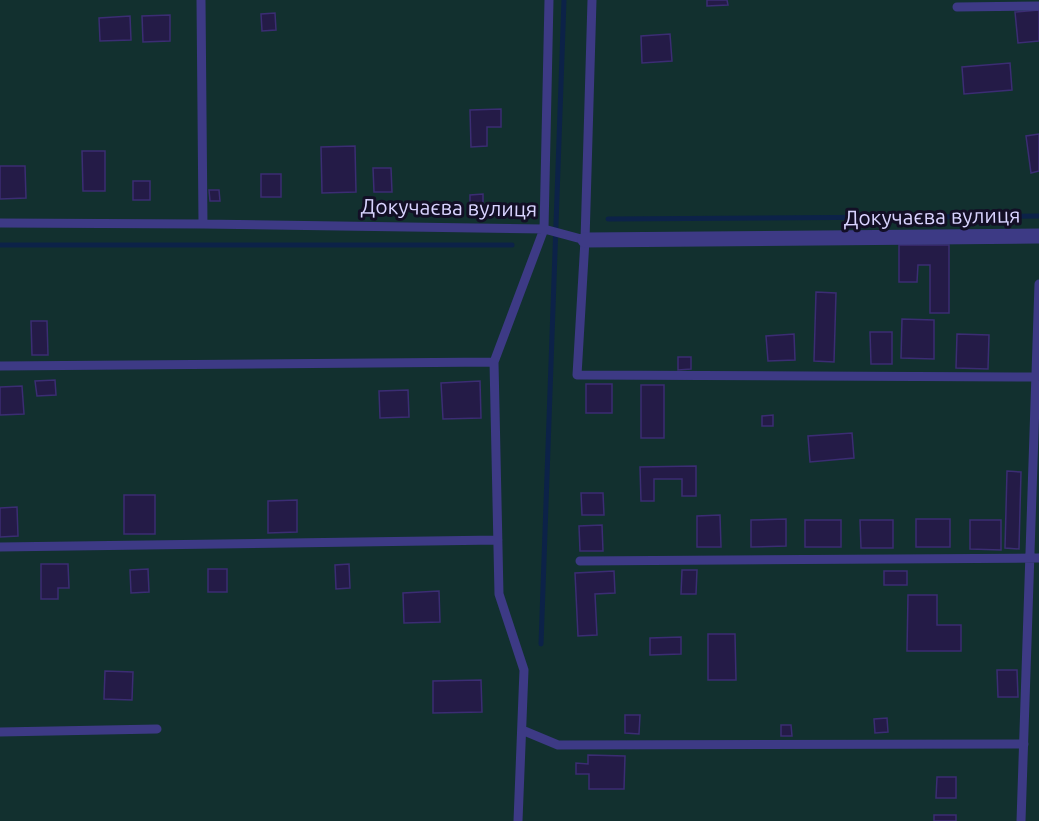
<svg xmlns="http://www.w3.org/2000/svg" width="1039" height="821" viewBox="0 0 1039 821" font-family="Ubuntu,sans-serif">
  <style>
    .green { fill: #12302f }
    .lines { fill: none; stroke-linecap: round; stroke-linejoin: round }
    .stream { stroke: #0c2248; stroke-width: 5 }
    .building { fill: #241b47; stroke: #3b2d73; stroke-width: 1.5 }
    .service { stroke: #3d3a85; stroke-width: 9 }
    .minor { stroke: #3d3a85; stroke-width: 15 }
    .labels { text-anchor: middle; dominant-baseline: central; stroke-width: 6; stroke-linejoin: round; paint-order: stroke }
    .street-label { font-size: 21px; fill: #d9d4ff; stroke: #130f26 }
  </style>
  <rect width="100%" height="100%" fill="#130f26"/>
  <!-- green -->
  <path class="green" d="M0 0H1039V821H0Z"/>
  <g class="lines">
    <!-- stream -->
    <path class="stream" d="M608 219 1039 216
      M0 245H512
      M541 644 564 0"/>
  </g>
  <!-- building -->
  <path class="building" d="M707 0H727L728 5 707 6Z
    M1039 10V41L1018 43 1015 12Z
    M275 13 276 30 262 31 261 14Z
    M170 15V41L143 42 142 16Z
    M130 16 131 40 100 41 99 18Z
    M670 34 672 61 642 63 641 36Z
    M1010 63 1012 90 964 94 962 67Z
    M501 109V127H487V146L471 147 470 110Z
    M1039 134V171L1031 173 1026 136Z
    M355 146 356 192 322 193 321 147Z
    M82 151H105V191H83Z
    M0 166H25L26 198 0 199Z
    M373 168H391L392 192H374Z
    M261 174H281V197H261Z
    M133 181H150V200H133Z
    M209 190H219L220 201H210Z
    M483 194V210H470V195Z
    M899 245H949V313H930V265H918L917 282H899Z
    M816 292 836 293 834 362 814 361Z
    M902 319 934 320V359L901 358Z
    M31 321H47L48 355H32Z
    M870 332H892V364H871Z
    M794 334 795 360 768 361 766 336Z
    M957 334 989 335 988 369 956 368Z
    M678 357H691V369L678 370Z
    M55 380 56 395 37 396 35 381Z
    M480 381 481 418 443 419 441 383Z
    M586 384H612V413H586Z
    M641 385H664V438H641Z
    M22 386 24 414 0 415V387Z
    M408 390 409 417 380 418 379 391Z
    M773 415V426H762V416Z
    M852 433 854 458 810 462 808 436Z
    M696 466V496H682V479H654V501H641L640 467Z
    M1007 471 1021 472 1019 549 1005 548Z
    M581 493H603L604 515H582Z
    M124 495H155V534H124Z
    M297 500V532L268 533V501Z
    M17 507 18 536 0 537V508Z
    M720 515 721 547H697V516Z
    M786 519V546L751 547V520Z
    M916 519H950V547H916Z
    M805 520H841V547H805Z
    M860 520H893V548H861Z
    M970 520H1001V550L970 549Z
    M602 525 603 551H580L579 526Z
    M41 564H68L69 588H58V599H41Z
    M349 564 350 588 336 589 335 565Z
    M148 569 149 592 131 593 130 570Z
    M208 569H227V592H208Z
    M682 570H697L696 594H681Z
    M614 571 615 593 595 594 597 635 578 636 575 573Z
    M884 571H907V585H884Z
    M439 591 440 622 404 623 403 593Z
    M908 595H937V625H961V651H907Z
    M708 634H735L736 680H708Z
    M681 637V654L650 655V638Z
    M997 670H1017L1018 697H998Z
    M105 671 133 672 132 700 104 699Z
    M481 680 482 712 433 713V681Z
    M625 715H640L639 734 625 733Z
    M887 718 888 732 875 733 874 719Z
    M781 725H791L792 736H781Z
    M588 755 625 756 624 789H589V774H576V763L588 764Z
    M937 777H956V798H936Z
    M934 815H956V821H934Z"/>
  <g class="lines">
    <!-- service -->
    <path class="service" d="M201 0 203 224
      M592 0 585 240 577 375 1036 377
      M957 7 1039 6
      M0 223 203 224 544 229 585 240
      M0 366 494 362
      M0 547 498 540
      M580 561 1039 558
      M522 730 558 745 1024 744
      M0 732 157 729
      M518 821 524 670 499 594 494 362 544 229 549 0
      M1021 821 1039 284"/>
    <!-- minor -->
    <path class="minor" d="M585 240 1039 236"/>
  </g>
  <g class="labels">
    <!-- street labels -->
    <g class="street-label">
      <text transform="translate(449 207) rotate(1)">Докучаєва вулиця</text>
      <text transform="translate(932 216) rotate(-1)">Докучаєва вулиця</text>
    </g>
  </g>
</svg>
